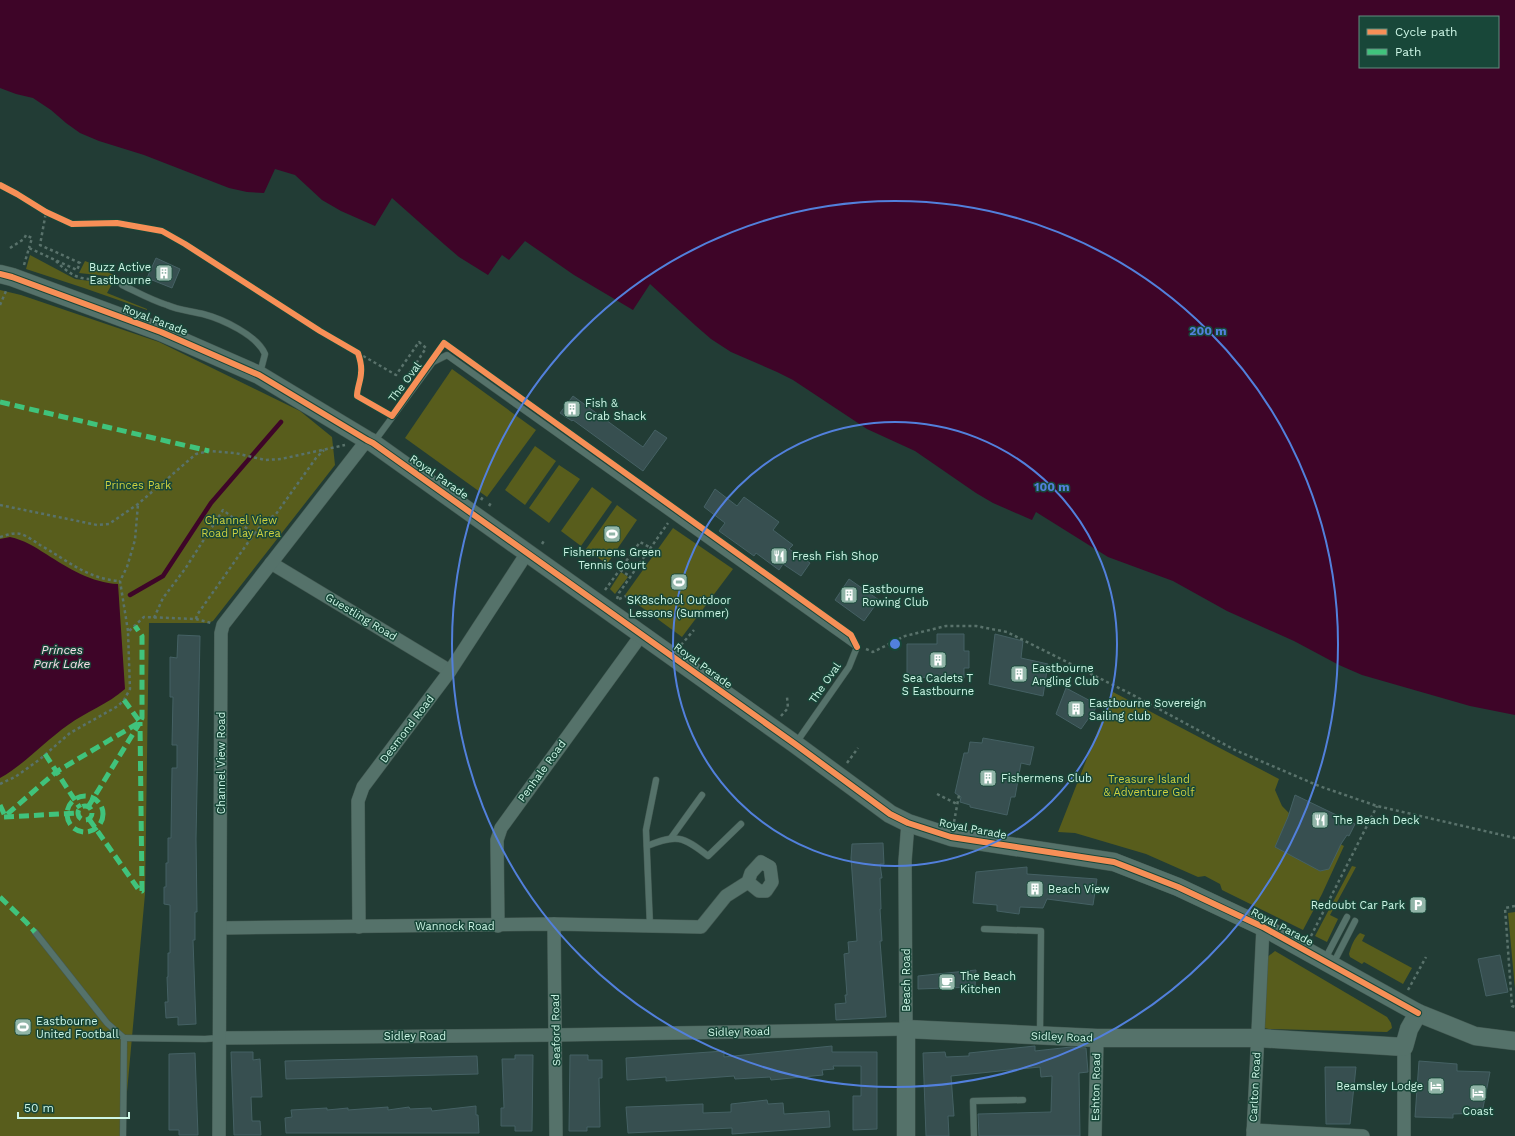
<svg xmlns="http://www.w3.org/2000/svg" width="1515" height="1136" viewBox="0 0 1515 1136" font-family="'Work Sans',sans-serif">
	<rect width="100%" height="100%" fill="#223c35"/>
	<g fill="#585d1c">
		<polygon points="30,255 75,279 112,284 107,293 147,309 147,310 84,288 26,269"/>
		<polygon points="85,261 98,266 116,277 115,279 106,276 79,273"/>
		<polygon points="0,290 21,295 159,342 300,411 332,437 335,465 213,621 208,623 149,623 145,894 123,1136 0,1136"/>
		<polygon points="452,369 536,430 487,497 405,438"/>
		<polygon points="535,446 556,461 525,505 505,490"/>
		<polygon points="559,465 580,479 549,523 529,508"/>
		<polygon points="592,487 612,502 581,546 561,531"/>
		<polygon points="617,505 637,520 607,564 586,549"/>
		<polygon points="673,528 733,569 682,637 625,595"/>
		<polygon points="621,572 628,577 615,594 610,589"/>
		<polygon points="1113,692 1279,779 1275,790 1282,806 1289,813 1288,818 1344,846 1322,894 1303,930 1222,890 1220,884 1205,876 1198,877 1146,854 1075,833 1058,832"/>
		<polygon points="1352,866 1356,867 1330,915 1338,919 1327,942 1315,936"/>
		<polygon points="1515,912 1515,989 1508,913"/>
		<path d="M 1360,933 L 1365,935 L 1362,941 L 1412,968 L 1403,984 L 1364,962 L 1362,964 L 1350,957 L 1349,954 C 1351,947 1354,938 1360,933 Z"/>
		<polygon points="1275,951 1387,1017 1391,1023 1392,1028 1387,1032 1269,1029 1264,1028 1266,958"/>
	</g>
	<g fill="#3e0528" fill-rule="evenodd">
		<path d="M 0,0 L 1515,0 L 1515,715 L 1470,706 L 1362,675 L 1339,665 L 1294,641 L 1227,611 L 1173,581 L 1108,557 L 1036,512 L 1032,520 L 993,503 L 976,493 L 915,451 L 867,429 L 793,380 L 777,372 L 731,352 L 711,339 L 696,326 L 650,284 L 633,310 L 574,275 L 525,241 L 509,260 L 502,255 L 488,275 L 459,257 L 445,245 L 392,198 L 375,226 L 341,211 L 322,200 L 295,175 L 275,169 L 264,193 L 247,192 L 229,188 L 144,155 L 99,141 L 80,133 L 66,123 L 51,110 L 33,98 L 16,94 L 0,88 ZM 1360,17 L 1498,17 L 1498,67 L 1360,67 Z"/>
		<path d="M 10,537 C 24,540 35,547 46,554 C 68,568 92,583 118,584 L 125,689 C 108,704 86,712 68,725 C 44,742 25,764 0,778 L 0,539 Z"/>
	</g>
	<g fill="none" stroke-linecap="round" stroke-linejoin="round">
		<polyline stroke="#3e0528" stroke-width="4.5" points="130,595 163,576 211,503 281,422"/>
	</g>
	<g fill="#374f50" stroke="#456164">
		<polygon points="156,258 180,269 172,288 147,278"/>
		<polygon points="573,396 643,447 655,430 667,438 643,471 573,420 572,421 560,413"/>
		<polygon points="715,489 737,506 744,497 779,522 773,530 793,545 789,549 810,563 801,576 783,564 779,570 756,553 754,556 719,531 725,523 704,507"/>
		<polygon points="849,579 879,600 864,621 835,600"/>
		<polygon points="937,634 964,634 964,651 969,651 969,668 964,668 964,678 907,677 907,644 937,644"/>
		<polygon points="995,634 1023,641 1021,658 1048,664 1043,696 989,684"/>
		<polygon points="178,635 200,636 196,839 197,912 195,912 195,940 193,940 196,1024 178,1025 178,1017 166,1018 165,1002 168,1002 167,977 168,977 168,953 170,953 170,905 164,904 164,887 166,887 166,863 168,863 168,838 171,838 172,768 177,768 177,745 172,745 173,697 170,697 170,657 177,658"/>
		<polygon points="1066,688 1098,705 1081,729 1056,714"/>
		<polygon points="983,738 1034,747 1030,765 1021,763 1015,797 1011,797 1007,815 970,807 970,805 960,802 961,797 955,793 964,753 968,753 970,742 982,743"/>
		<polygon points="1295,795 1355,824 1349,836 1347,835 1341,844 1329,869 1320,871 1275,847 1288,817"/>
		<polygon points="883,843 884,864 880,864 882,878 880,878 881,909 880,909 882,941 880,941 886,1017 836,1020 835,1004 846,1003 845,995 847,995 844,954 849,953 848,942 857,941 851,858 852,844"/>
		<polygon points="1027,867 1027,874 1097,879 1093,905 1047,899 1043,908 1020,907 1019,914 997,911 997,905 973,903 976,872"/>
		<polygon points="1500,955 1508,992 1486,996 1478,959"/>
		<polygon points="976,970 975,987 918,989 918,976"/>
		<polygon points="832,1046 832,1052 877,1052 877,1129 853,1130 853,1096 861,1096 861,1066 833,1066 834,1069 822,1070 823,1075 771,1080 770,1077 735,1079 734,1076 666,1081 666,1077 627,1080 626,1058 724,1051 724,1057"/>
		<polygon points="1035,1046 1035,1051 1071,1047 1086,1048 1088,1072 1079,1073 1080,1136 979,1136 978,1114 1051,1112 1052,1076 1041,1077 1040,1067 951,1076 954,1116 948,1116 949,1136 926,1136 923,1053 945,1052 946,1057 969,1056 969,1053"/>
		<polygon points="231,1052 253,1052 253,1060 260,1059 262,1097 251,1097 252,1121 260,1121 261,1135 234,1135"/>
		<polygon points="195,1053 198,1135 179,1135 179,1130 169,1130 169,1054"/>
		<polygon points="515,1055 533,1055 532,1131 515,1131 515,1126 501,1126 501,1108 504,1108 502,1059 515,1059"/>
		<polygon points="570,1055 588,1055 588,1060 602,1060 602,1078 599,1078 600,1127 587,1127 587,1131 569,1131"/>
		<polygon points="477,1056 478,1074 286,1079 285,1061"/>
		<polygon points="1419,1061 1457,1064 1457,1071 1490,1072 1482,1113 1453,1114 1453,1118 1415,1117"/>
		<polygon points="1325,1067 1356,1067 1350,1124 1326,1124"/>
		<polygon points="767,1100 768,1104 783,1103 784,1114 829,1111 830,1127 732,1134 732,1128 628,1133 626,1107 703,1104 703,1113 731,1112 731,1104"/>
		<polygon points="476,1106 476,1115 478,1115 479,1133 286,1133 285,1118 292,1117 291,1110 327,1108 327,1110 348,1108 348,1110 388,1107 388,1110 409,1107 410,1109 431,1108 432,1111"/>
	</g>
	<g fill="none" stroke-linecap="round" stroke-linejoin="round">
		<g stroke="#435952" stroke-width="7">
			<g id="lane">
				<path d="M 122,285 C 137,292 151,300 167,305 C 178,310 191,311 203,314 C 222,319 257,335 265,354 L 260,373"/>
				<polyline points="374,442 433,362 447,355 857,647 849,667 796,743"/>
				<polyline points="671,838 702,795"/>
				<path d="M 647,846 C 676,834 683,836 708,856 L 741,824"/>
				<polyline points="650,926 646,830 656,780"/>
				<polyline points="984,929 1041,931 1040,1033"/>
				<polyline points="35,932 107,1023 124,1038 123,1136"/>
				<polyline points="1325,959 1347,917"/>
				<polyline points="1333,964 1355,921"/>
				<polyline points="124,1038 205,1039 219,1038"/>
				<polyline points="974,1136 973,1101 1023,1100"/>
			</g>
		</g>
		<g stroke="#435952" stroke-width="14">
			<g id="street">
				<polyline points="271,563 450,671"/>
				<polyline points="554,924 556,1136"/>
				<polyline points="498,926 497,840 501,828 642,634"/>
				<polyline points="359,927 358,801 363,787 450,671 527,553"/>
				<polyline points="221,928 554,924 701,927 726,896 748,882 759,891 766,891 772,882 770,867 761,862 751,873 748,882"/>
				<polyline points="219,1038 556,1035 906,1029 905,861 908,823"/>
				<polyline points="1404,1047 1404,1136"/>
				<polyline points="1253,1130 1363,1136"/>
				<polyline points="219,1136 221,633 223,625 367,440"/>
				<polyline points="1095,1136 1097,1038"/>
				<polyline points="1253,1136 1263,927"/>
			</g>
		</g>
		<g stroke="#435952" stroke-width="19">
			<g id="secondary">
				<polyline points="0,274 12,277 161,332 259,375 367,440 373,443 795,744 890,814 908,823 951,837 1114,862 1178,887 1263,927 1418,1013 1475,1036 1515,1041"/>
				<polyline points="906,1136 906,1029 1097,1038 1258,1038 1404,1047 1409,1029 1418,1013"/>
			</g>
		</g>
		<g stroke="#59726b" stroke-width="2.5" stroke-dasharray="3 3" stroke-linecap="butt">
			<polyline points="10,248 24,239 26,235 32,238 29,248"/>
			<path d="M 56,261 C 63,268 72,276 82,278 C 93,280 103,279 113,281"/>
			<polyline points="24,265 29,248 77,270 80,263 40,245 46,212"/>
			<polyline points="0,305 6,291"/>
			<polyline points="358,353 396,375 419,342 426,348 406,379"/>
			<polyline points="481,500 484,495"/>
			<polyline points="0,505 97,525 109,524 138,504 196,454 209,451 235,453 265,460 281,459 345,445"/>
			<polyline points="489,506 492,501"/>
			<path d="M 0,537 C 7,535 14,532 21,534 C 27,536 34,541 40,545 C 67,560 87,579 120,581"/>
			<polyline points="542,544 545,539"/>
			<polyline points="620,570 631,577"/>
			<polyline points="605,590 640,542 651,548"/>
			<polyline points="617,599 619,593 668,523"/>
			<polyline points="619,599 626,596"/>
			<polyline points="154,618 163,598 185,569 223,510 254,534 264,522 276,514 316,458 324,450"/>
			<polyline points="196,619 197,615 254,534"/>
			<polyline points="128,631 120,581 127,567 135,540 138,504"/>
			<polyline points="681,645 694,630"/>
			<polyline points="866,649 873,652 905,636 946,626 976,626 1007,632 1131,694 1235,750 1319,786 1377,806 1515,838"/>
			<polyline points="781,716 788,708 787,697"/>
			<polyline points="847,763 858,748"/>
			<polyline points="0,784 15,777 39,760 70,733 118,706 124,700 130,689 128,632 144,617 196,619 211,623"/>
			<polyline points="937,794 957,804"/>
			<polyline points="954,822 959,795"/>
			<polyline points="1515,906 1505,908 1512,1006 1515,1007"/>
			<polyline points="1311,936 1377,806"/>
			<polyline points="1408,990 1426,957"/>
		</g>
		<use href="#lane" stroke="#55726a" stroke-width="6"/>
		<use href="#street" stroke="#55726a" stroke-width="13"/>
		<use href="#secondary" stroke="#55726a" stroke-width="18"/>
		<g stroke="#40c37c" stroke-width="5" stroke-dasharray="10 5" stroke-linecap="butt">
			<polyline points="0,402 209,451"/>
			<polyline points="124,700 140,722 142,718 142,636 135,626"/>
			<polyline points="45,754 80,808"/>
			<circle cx="85" cy="814" r="18"/>
			<polyline points="0,805 5,816 56,772 140,722"/>
			<circle cx="85" cy="813" r="7"/>
			<polyline points="88,807 139,724"/>
			<polyline points="4,817 78,813"/>
			<polyline points="89,819 139,890 142,891 140,722"/>
			<polyline points="0,897 26,922 35,932"/>
		</g>
		<g stroke="#184739" stroke-width="8">
			<g id="cycleway">
				<path d="M 0,185 L 17,194 L 46,212 L 72,224 L 117,223 L 162,231 L 185,244 L 320,331 L 358,353 C 360,359 362,366 361,373 C 361,380 357,388 357,396 L 392,416 L 444,343 L 851,635 L 857,647"/>
				<polyline points="0,274 12,277 161,332 259,375 367,440 373,443 795,744 890,814 908,823 951,837 1114,862 1178,887 1263,927 1418,1013"/>
			</g>
		</g>
		<use href="#cycleway" stroke="#f78f57" stroke-width="6"/>
	</g>
	<g fill="none" stroke="#5280dc" stroke-width="2">
		<circle cx="895" cy="644" r="222"/>
		<circle cx="895" cy="644" r="443"/>
	</g>
	<defs>
		<g id="building-square" transform="scale(0.9)"><rect x="-9" y="-9" width="18" height="18" rx="4" fill="#91b5a8" stroke="#184739"/><path d="M-4-6H4V6H1V3H-1V6H-4ZM-2.5-4.3h1.7v1.8h-1.7ZM.8-4.3h1.7v1.8H.8ZM-2.5-1h1.7V.8h-1.7ZM.8-1h1.7V.8H.8Z" fill="#fff"/></g>
		<g id="stadium-square" transform="scale(0.9)"><rect x="-9" y="-9" width="18" height="18" rx="4" fill="#91b5a8" stroke="#184739"/><path d="M0-5a6.5 5 0 1 0 0 10a6.5 5 0 1 0 0-10ZM-3.5-1.8h7v3.6h-7Z" fill="#fff"/></g>
		<g id="restaurant-square" transform="scale(0.9)"><rect x="-9" y="-9" width="18" height="18" rx="4" fill="#91b5a8" stroke="#184739"/><path d="M-5-6h1v4h1v-4h1v4h1v-4h1v5L-1.5 .5V6h-2V.5L-5-1ZM5-6V6H3V1.5H1.5Q1.5-4 5-6Z" fill="#fff"/></g>
		<g id="parking-square" transform="scale(0.9)"><rect x="-9" y="-9" width="18" height="18" rx="4" fill="#91b5a8" stroke="#184739"/><path d="M-3.5-5.5H1a3.5 3.5 0 0 1 0 7H-1V5.5H-3.5ZM-1-3.4V-.6H.8a1.4 1.4 0 0 0 0-2.8Z" fill="#fff"/></g>
		<g id="cafe-square" transform="scale(0.9)"><rect x="-9" y="-9" width="18" height="18" rx="4" fill="#91b5a8" stroke="#184739"/><path d="M-5.5-4.5H6V0H3Q3 3.5 0 3.5H-2.5Q-5.5 3.5-5.5 0ZM3-3.2v2h1.7v-2ZM-6 4.5H4V6H-6Z" fill="#fff"/></g>
		<g id="hotel-square" transform="scale(0.9)"><rect x="-9" y="-9" width="18" height="18" rx="4" fill="#91b5a8" stroke="#184739"/><path d="M-6-4.5h1.5V1H6V5H4.5V3h-9V5H-6ZM-4 0a1.8 1.8 0 1 1 3.6 0ZM.5 0V-2.5h3Q6-2.5 6 0Z" fill="#fff"/></g>
	</defs>
	<g fill-rule="evenodd">
		<use href="#building-square" x="164" y="273"/>
		<use href="#building-square" x="572" y="409"/>
		<use href="#stadium-square" x="612" y="534"/>
		<use href="#restaurant-square" x="779" y="556"/>
		<use href="#stadium-square" x="679" y="582"/>
		<use href="#building-square" x="849" y="595"/>
		<use href="#building-square" x="938" y="660"/>
		<use href="#building-square" x="1019" y="674"/>
		<use href="#building-square" x="1076" y="709"/>
		<use href="#building-square" x="988" y="778"/>
		<use href="#restaurant-square" x="1320" y="820"/>
		<use href="#building-square" x="1035" y="889"/>
		<use href="#parking-square" x="1418" y="905"/>
		<use href="#cafe-square" x="947" y="982"/>
		<use href="#stadium-square" x="23" y="1027"/>
		<use href="#hotel-square" x="1436" y="1086"/>
		<use href="#hotel-square" x="1478" y="1093"/>
	</g>
	<g text-anchor="middle" dominant-baseline="central" stroke-width="3" stroke-linejoin="round" paint-order="stroke">
		<g font-size="11" fill="#cdf6e6" stroke="#184739" text-anchor="start">
			<text x="151" y="267" text-anchor="end">Buzz Active<tspan x="151" dy="13">Eastbourne</tspan></text>
			<text x="585" y="403">Fish &amp;<tspan x="585" dy="13">Crab Shack</tspan></text>
			<text x="612" y="552" text-anchor="middle">Fishermens Green<tspan x="612" dy="13">Tennis Court</tspan></text>
			<text x="792" y="556">Fresh Fish Shop</text>
			<text x="862" y="589">Eastbourne<tspan x="862" dy="13">Rowing Club</tspan></text>
			<text x="679" y="600" text-anchor="middle">SK8school Outdoor<tspan x="679" dy="13">Lessons (Summer)</tspan></text>
			<text x="1032" y="668">Eastbourne<tspan x="1032" dy="13">Angling Club</tspan></text>
			<text x="938" y="678" text-anchor="middle">Sea Cadets T<tspan x="938" dy="13">S Eastbourne</tspan></text>
			<text x="1089" y="703">Eastbourne Sovereign<tspan x="1089" dy="13">Sailing club</tspan></text>
			<text x="1001" y="778">Fishermens Club</text>
			<text x="1333" y="820">The Beach Deck</text>
			<text x="1048" y="889">Beach View</text>
			<text x="1405" y="905" text-anchor="end">Redoubt Car Park</text>
			<text x="960" y="976">The Beach<tspan x="960" dy="13">Kitchen</tspan></text>
			<text x="36" y="1021">Eastbourne<tspan x="36" dy="13">United Football</tspan></text>
			<text x="1423" y="1086" text-anchor="end">Beamsley Lodge</text>
			<text x="1478" y="1111" text-anchor="middle">Coast</text>
		</g>
		<g font-size="11" fill="#cdf6e6" stroke="#184739">
			<text transform="translate(155 320) rotate(21)">Royal Parade</text>
			<text transform="translate(405 382) rotate(-53)">The Oval</text>
			<text transform="translate(439 477) rotate(35)">Royal Parade</text>
			<text transform="translate(361 617) rotate(31)">Guestling Road</text>
			<text transform="translate(703 666) rotate(36)">Royal Parade</text>
			<text transform="translate(825 683) rotate(-55)">The Oval</text>
			<text transform="translate(407 729) rotate(-53)">Desmond Road</text>
			<text transform="translate(221 763) rotate(-90)">Channel View Road</text>
			<text transform="translate(542 771) rotate(-54)">Penhale Road</text>
			<text transform="translate(973 829) rotate(11)">Royal Parade</text>
			<text x="455" y="926">Wannock Road</text>
			<text transform="translate(1282 927) rotate(28)">Royal Parade</text>
			<text transform="translate(906 980) rotate(-90)">Beach Road</text>
			<text transform="translate(556 1030) rotate(-91)">Seaford Road</text>
			<text transform="translate(739 1032) rotate(-1)">Sidley Road</text>
			<text x="415" y="1036">Sidley Road</text>
			<text transform="translate(1062 1037) rotate(2)">Sidley Road</text>
			<text transform="translate(1096 1087) rotate(-89)">Eshton Road</text>
			<text transform="translate(1255 1087) rotate(-87)">Carlton Road</text>
		</g>
		<g font-size="11" fill="#cdd03f" stroke="#184739">
			<text x="138" y="485">Princes Park</text>
			<text x="241" y="520">Channel View<tspan x="241" dy="13">Road Play Area</tspan></text>
			<text x="1149" y="779">Treasure Island<tspan x="1149" dy="13">&amp; Adventure Golf</tspan></text>
		</g>
		<g font-size="12" font-style="italic" fill="#f7dce7" stroke="#184739">
			<text x="62" y="650">Princes<tspan x="62" dy="14">Park Lake</tspan></text>
		</g>
	</g>
	<circle cx="895" cy="644" r="6" fill="#5280dc" stroke="#184739" stroke-width="2"/>
	<g font-size="12" text-anchor="middle" font-weight="bold" fill="#5280dc" stroke="#184739" stroke-width="3" stroke-linejoin="round" paint-order="stroke">
		<text x="1208" y="335">200 m</text>
		<text x="1052" y="491">100 m</text>
	</g>
	<rect x="1359" y="16" width="140" height="52" fill="#184739" stroke="#608d7e"/>
	<rect x="1367" y="29" width="20" height="6" fill="#f78f57" stroke="#608d7e"/>
	<text x="1395" y="36" font-size="12" fill="#cdf6e6">Cycle path</text>
	<rect x="1367" y="49" width="20" height="6" fill="#40c37c" stroke="#608d7e"/>
	<text x="1395" y="56" font-size="12" fill="#cdf6e6">Path</text>
	<path d="M18 1112v6h111v-6" fill="none" stroke="#cdf6e6" stroke-width="2"/>
	<text x="24" y="1112" font-size="12" fill="#cdf6e6" stroke="#184739" stroke-width="3" paint-order="stroke">50 m</text>
</svg>
